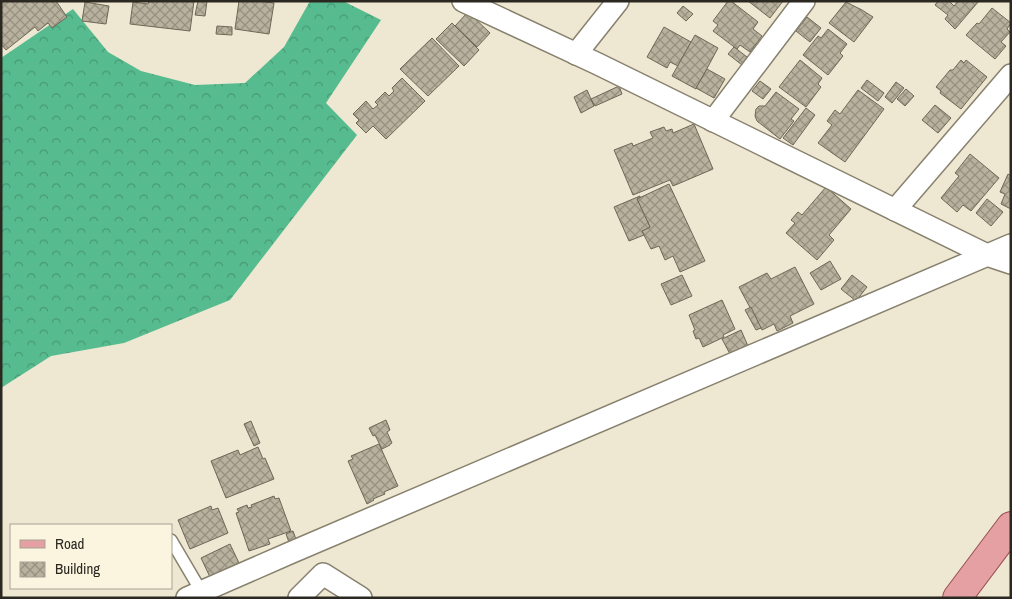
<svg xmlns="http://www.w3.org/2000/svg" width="1012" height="599" viewBox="0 0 1012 599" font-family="'Archivo Narrow',sans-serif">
	<defs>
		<pattern id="forest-crowns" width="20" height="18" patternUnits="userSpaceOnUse" patternTransform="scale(1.25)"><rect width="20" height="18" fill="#56bc8f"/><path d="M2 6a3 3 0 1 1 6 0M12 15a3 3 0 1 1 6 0" fill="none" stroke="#479974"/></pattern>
		<pattern id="building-cross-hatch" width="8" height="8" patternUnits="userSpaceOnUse" patternTransform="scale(1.25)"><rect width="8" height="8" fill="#b8b19d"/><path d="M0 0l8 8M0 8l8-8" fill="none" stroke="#969080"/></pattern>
	</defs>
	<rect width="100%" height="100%" fill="#eee7d2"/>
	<polygon fill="url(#forest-crowns)" points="310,1 343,1 381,20 326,103 357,135 230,300 124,343 51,356 1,388 1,58 73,9 108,52 141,71 195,85 245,83 284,47"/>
	<g fill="url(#building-cross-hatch)" stroke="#6d6855">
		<polygon points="1,1 56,1 67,17 52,28 48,23 38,31 35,27 6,50 1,44"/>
		<polygon points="149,1 194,1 190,31 130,24 133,2 148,4"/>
		<polygon points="198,1 207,1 205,16 195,15"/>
		<polygon points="239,1 258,1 274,3 269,34 235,29"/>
		<polygon points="728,1 731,1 758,22 753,29 762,36 750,52 740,45 737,49 713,31 718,25 713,21"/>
		<polygon points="748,1 783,1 770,18"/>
		<polygon points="938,1 949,1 954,6 958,1 979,1 955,29 945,19 948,15 935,5"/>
		<polygon points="85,2 109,6 106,24 82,21"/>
		<polygon points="846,2 862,10 873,17 854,42 829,23"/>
		<polygon points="683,6 693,14 686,21 677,13"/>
		<polygon points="992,8 1011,23 1007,29 1010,32 1001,42 1006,46 995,59 966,35 977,23 979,24"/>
		<polygon points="468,12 490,33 477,47 455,26"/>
		<polygon points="807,17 821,28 810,42 796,31"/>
		<polygon points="452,23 479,50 464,66 436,39"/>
		<polygon points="217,26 232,27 232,35 216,34"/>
		<polygon points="664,27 691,42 678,66 670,62 667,68 647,57"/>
		<polygon points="828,29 847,44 840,53 843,56 828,75 803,55 818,36 821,38"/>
		<polygon points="695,35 718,48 696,89 672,76"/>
		<polygon points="432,38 459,66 428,96 400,69"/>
		<polygon points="734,47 747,57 742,65 728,54"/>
		<polygon points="800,60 822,78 818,84 821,87 806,107 779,87"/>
		<polygon points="961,60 964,63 966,60 987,77 961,109 940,93 941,91 936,87 950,70 953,70"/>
		<polygon points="707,69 725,79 714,98 696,88"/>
		<polygon points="402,78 425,101 386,139 373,126 366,133 356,123 359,120 353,114 366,101 373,109 378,105 375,102 385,92 389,96 394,91 392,88"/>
		<polygon points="867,80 884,93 878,101 861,88"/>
		<polygon points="760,81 771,89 763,99 752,91"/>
		<polygon points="896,82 904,88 892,103 885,97"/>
		<polygon points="619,86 622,94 595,106 591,99"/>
		<polygon points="906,89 914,96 905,106 897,99"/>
		<polygon points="587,90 594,106 581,113 574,97"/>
		<polygon points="858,90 884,109 845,162 818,143 832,125 827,121 835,110 840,114"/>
		<polygon points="776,92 799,109 791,119 794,121 780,139 757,121 755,116 756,109 759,106 765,106"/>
		<polygon points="935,105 951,118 938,133 922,120"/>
		<polygon points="806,108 815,115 793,145 783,138"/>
		<polygon points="694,124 713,169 673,186 670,180 633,195 614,150 632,143 633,146 653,138 650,132 664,127 666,131 672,129 673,133"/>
		<polygon points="970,154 999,178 971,211 963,205 957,212 941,198 959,176 955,173"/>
		<polygon points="1008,174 1011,176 1011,209 1001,204 1005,194 1000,192"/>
		<polygon points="669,184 705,261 680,272 673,256 665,260 659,246 651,249 642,231 650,227 637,199"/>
		<polygon points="826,187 851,209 829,235 834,240 817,260 786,233 795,223 791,220 798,212 802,215"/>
		<polygon points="640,196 640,197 637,199 650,227 642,231 644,235 629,241 614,207"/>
		<polygon points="987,199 1003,212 991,226 976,213"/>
		<polygon points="830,261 841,279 821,290 810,273"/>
		<polygon points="795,267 814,304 790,316 793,323 777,331 774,324 762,330 739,287 767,273 771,279"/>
		<polygon points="682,275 692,296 671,305 661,284"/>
		<polygon points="852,275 867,287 856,301 841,289"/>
		<polygon points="722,300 735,329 723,335 724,337 703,347 699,338 696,339 693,331 695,330 689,315"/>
		<polygon points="751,307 761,328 756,330 745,310"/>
		<polygon points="741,330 748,346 730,354 722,339"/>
		<polygon points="386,420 390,430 387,432 392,443 390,444 390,445 382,449 375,435 373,436 369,428"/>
		<polygon points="251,421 260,443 254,446 244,424"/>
		<polygon points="379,444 398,486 384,492 385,494 373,499 374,500 367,504 348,461 353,459 351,456"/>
		<polygon points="258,447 263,459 265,458 274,479 226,498 211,461 238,450 240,455"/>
		<polygon points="274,496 275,499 279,498 291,531 268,539 270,544 249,551 236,513 239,512 237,509 247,505 248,508 252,507 251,505"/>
		<polygon points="211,506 212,510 218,508 228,533 190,549 178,520"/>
		<polygon points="293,531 297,542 290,545 286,534"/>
		<polygon points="230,544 239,563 210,577 201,558"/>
	</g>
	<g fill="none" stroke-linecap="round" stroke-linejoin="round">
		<g stroke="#87816e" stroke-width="14">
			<polyline id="service" points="171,540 201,591"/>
		</g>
		<g stroke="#87816e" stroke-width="24">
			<g id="minor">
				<polyline points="463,1 598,64 987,255 1011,263"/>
				<polyline points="576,54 618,1"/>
				<polyline points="713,121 804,1"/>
				<polyline points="895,210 1011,75"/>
				<polyline points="187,598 290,553 1011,245"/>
				<polyline points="299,598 323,574 361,598"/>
			</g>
		</g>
		<g stroke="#984d4d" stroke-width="30">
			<polyline id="primary" points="957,598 1011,526"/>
		</g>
		<use href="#service" stroke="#fff" stroke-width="11"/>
		<use href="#minor" stroke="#fff" stroke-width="21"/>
		<use href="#primary" stroke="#e5a0a3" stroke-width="28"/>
	</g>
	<rect width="1012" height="599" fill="none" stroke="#2a2820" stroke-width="5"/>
	<rect x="10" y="524" width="162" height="65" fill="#fbf5df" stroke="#a7a393"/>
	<rect x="20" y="540" width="25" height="8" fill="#e5a0a3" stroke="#a7a393"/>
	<text x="55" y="549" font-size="15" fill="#2a2820">Road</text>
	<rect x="20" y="562" width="25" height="15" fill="url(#building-cross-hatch)" stroke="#a7a393"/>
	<text x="55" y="574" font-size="15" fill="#2a2820">Building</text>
</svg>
